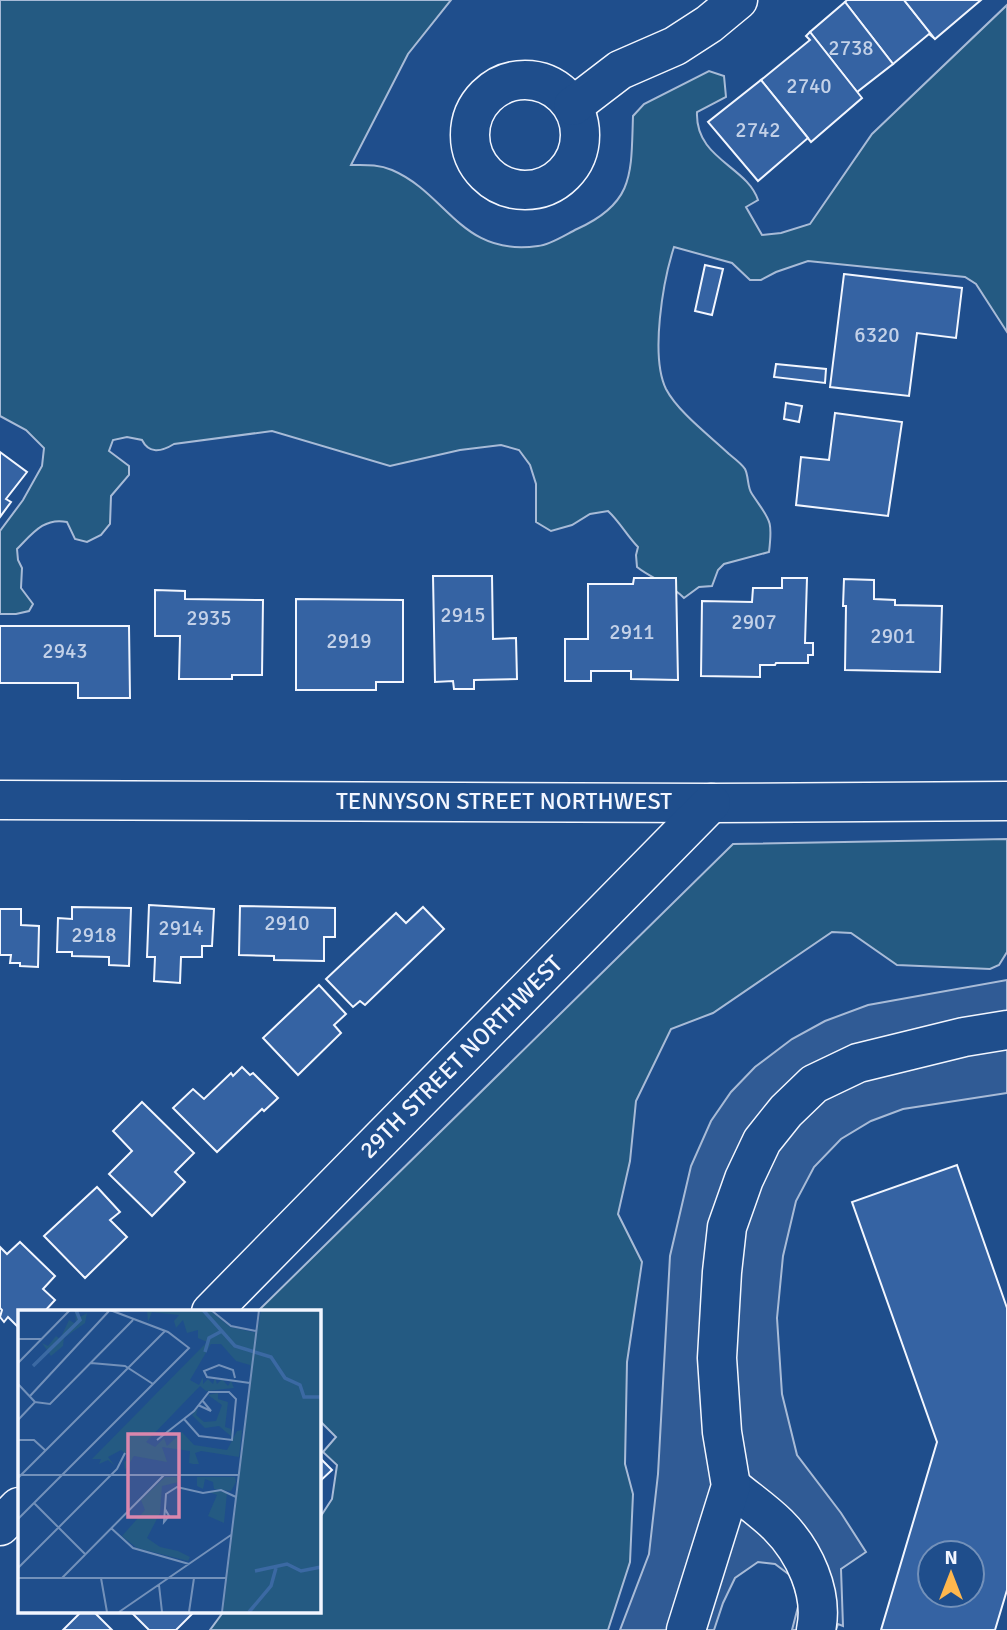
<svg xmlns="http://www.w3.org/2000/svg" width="1007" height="1630" viewBox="0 0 1007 1630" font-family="Signika,sans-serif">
	<rect width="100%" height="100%" fill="#1f4e8c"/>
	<g fill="#245a82" stroke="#a8bbd7" stroke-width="2">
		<path d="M 0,0 L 451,0 L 408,54 L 351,165 C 365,165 378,164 392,170 C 448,194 461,257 538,246 C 550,245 565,235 577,229 C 635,203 631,173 633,116 L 644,104 L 709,71 L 724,76 L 726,97 L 697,112 C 695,159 747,166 758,200 L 746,207 L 762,235 L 781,233 L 810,224 L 872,134 L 1007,5 L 1007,332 L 976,284 L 965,277 L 808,261 L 776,272 L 761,280 L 750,280 L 732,263 L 674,247 C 663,281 650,356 666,389 C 678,412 710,436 729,454 C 734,458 742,464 745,469 C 749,477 747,487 752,494 C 770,521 773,519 769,552 L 724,564 L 718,570 L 712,586 L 699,587 L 684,598 C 671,584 652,579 637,567 L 636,555 L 638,547 C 627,536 620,522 608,511 L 590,514 L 572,525 L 551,531 L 536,522 L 536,484 L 530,465 L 519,450 L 501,445 L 460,450 L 390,466 L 272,431 L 174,444 C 161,452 149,454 142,440 L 127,437 L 113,440 L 109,451 L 129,466 L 129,475 L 111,496 L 110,524 L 101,535 L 87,542 L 75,539 L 67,522 C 44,517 32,534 17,549 L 18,560 L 22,568 L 21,588 L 33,604 L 29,611 L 16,614 L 0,614 L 0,531 L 23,500 L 42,466 L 44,448 L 26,430 L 0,416 Z"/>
		<polygon points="1007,839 1007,952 999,965 990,969 897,965 851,933 832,932 713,1013 671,1029 636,1101 630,1161 618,1214 642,1262 627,1362 625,1464 633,1494 630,1562 608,1630 210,1630 224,1611 318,1611 319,1519 332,1499 337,1465 323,1452 336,1437 319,1420 318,1312 258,1311 733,844"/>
	</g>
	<polygon fill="#305b95" stroke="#a8bbd7" stroke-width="2" points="1007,980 1007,1093 903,1109 871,1121 841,1139 814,1167 796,1201 783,1256 777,1318 782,1394 797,1455 841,1513 866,1552 841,1569 843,1626 838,1624 836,1630 792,1630 799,1603 791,1576 775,1564 758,1562 735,1578 723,1603 714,1630 620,1630 649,1554 658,1474 670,1256 691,1166 711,1121 731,1092 755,1067 792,1039 825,1021 868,1005"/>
	<g fill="#3563a3" stroke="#f2f6ff" stroke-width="2" fill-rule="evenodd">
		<polygon points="847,0 904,0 935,39 929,34 893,64 845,2"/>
		<polygon points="904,0 981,0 935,39"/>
		<polygon points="845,2 893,64 857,92 810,32"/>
		<polygon points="810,32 862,98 811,142 761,80 810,40 806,36"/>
		<polygon points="761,80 808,138 758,181 708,122"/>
		<polygon points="705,265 723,269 712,315 695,311"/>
		<polygon points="844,274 962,288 956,338 917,333 909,396 830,387"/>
		<polygon points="776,364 826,369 825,383 774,377"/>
		<polygon points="786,403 802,406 799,422 784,419"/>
		<polygon points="835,413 902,422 888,516 796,505 801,457 829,460"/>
		<polygon points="0,452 27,472 6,499 11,502 0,517"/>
		<polygon points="433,576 492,576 493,639 516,638 517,679 474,680 474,689 454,689 453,681 435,682"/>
		<polygon points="634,578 676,578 678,680 631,679 631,671 591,671 591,681 565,681 565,639 588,639 588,584 633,584"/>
		<polygon points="782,578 807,578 805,643 813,643 813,655 808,655 808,663 776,663 775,665 760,665 760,677 701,676 702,601 752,602 753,588 782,588"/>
		<polygon points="844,579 874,580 874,599 895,600 895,605 942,606 940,672 845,670 846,606 843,606"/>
		<polygon points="155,590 185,591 185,599 263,600 262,675 232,675 232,679 179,679 180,636 155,636"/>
		<polygon points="296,599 403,600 403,682 376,682 376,690 296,690"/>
		<polygon points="0,626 129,626 130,698 78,698 78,683 0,683"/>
		<polygon points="149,905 214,909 212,946 202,946 202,957 181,957 180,983 154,981 155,957 147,957"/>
		<polygon points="240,906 335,908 335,937 324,937 324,961 274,960 274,956 239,955"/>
		<polygon points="72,907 131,908 129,966 109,965 109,957 72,956 72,952 57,952 58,918 72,919"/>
		<polygon points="423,907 444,929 365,1005 360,1001 353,1007 326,979 396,913 406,923"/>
		<polygon points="0,909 21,909 21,925 39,926 38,967 20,966 20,963 10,963 11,955 0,955"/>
		<polygon points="319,985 346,1014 334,1025 341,1033 298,1075 263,1038"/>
		<polygon points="242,1067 250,1075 253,1073 278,1098 264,1111 262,1109 217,1152 173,1108 193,1089 204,1099 231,1073 233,1076"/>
		<polygon points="142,1102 194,1153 175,1172 185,1182 152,1216 109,1174 132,1151 113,1131"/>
		<path d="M 957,1165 L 1007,1308 L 1007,1590 L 995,1630 L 881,1630 L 937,1442 L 852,1202 ZM 930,1553 L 972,1553 L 972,1595 L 930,1595 Z"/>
		<polygon points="97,1187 120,1212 110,1220 127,1237 85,1278 44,1236"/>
		<polygon points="20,1242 55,1276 43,1289 55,1300 44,1312 19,1312 19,1328 8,1317 4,1322 0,1317 2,1310 0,1308 0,1247 7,1254"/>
		<polygon points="318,1456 332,1470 318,1483"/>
		<polygon points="82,1611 93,1611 112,1630 63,1630"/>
		<polygon points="130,1611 189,1611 192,1614 176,1630 149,1630"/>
	</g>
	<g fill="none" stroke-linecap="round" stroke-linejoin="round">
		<g stroke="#f2f6ff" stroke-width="41">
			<g id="minor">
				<circle cx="525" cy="135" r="55"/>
				<polyline points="573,106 620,70 675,46 709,24 738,0"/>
				<polyline points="0,800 711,803 1007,801"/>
				<polyline points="211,1312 711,803"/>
				<path d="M 731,1486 C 746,1499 764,1511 778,1525 C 804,1551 824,1593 816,1630"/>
				<polyline points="0,1526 19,1507"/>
				<polyline points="686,1630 731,1486 722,1432 717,1358 722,1272 727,1227 744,1179 762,1141 786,1111 814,1084 858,1063 964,1037 1007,1030"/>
			</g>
		</g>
		<use href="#minor" stroke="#1f4e8c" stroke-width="38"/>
	</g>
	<g text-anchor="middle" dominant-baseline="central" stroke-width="5" stroke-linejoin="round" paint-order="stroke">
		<g font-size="21" fill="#c3d1e8">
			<text x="851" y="48">2738</text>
			<text x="809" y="86">2740</text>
			<text x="758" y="130">2742</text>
			<text x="877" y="335">6320</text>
			<text x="463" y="615">2915</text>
			<text x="209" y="618">2935</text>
			<text x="754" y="622">2907</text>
			<text x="632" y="632">2911</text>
			<text x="893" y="636">2901</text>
			<text x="349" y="641">2919</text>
			<text x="65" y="651">2943</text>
			<text x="287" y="923">2910</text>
			<text x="181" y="928">2914</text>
			<text x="94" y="935">2918</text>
		</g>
		<g font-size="24" fill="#f2f6ff" stroke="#1f4e8c">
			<text x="504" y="801">TENNYSON STREET NORTHWEST</text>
			<text transform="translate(461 1057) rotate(-45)">29TH STREET NORTHWEST</text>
		</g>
	</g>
	<g transform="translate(18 1310)">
		<rect width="303" height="303" fill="#1f4e8c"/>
		<path d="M 57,0 L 62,7 L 69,3 L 67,13 L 46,28 L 45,36 L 33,46 L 24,33 L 30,36 L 38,26 L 42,29 L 51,10 L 58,14 ZM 129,0 L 191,0 L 212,17 L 239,23 L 243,0 L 303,0 L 303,302 L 205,302 L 233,69 L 232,55 L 218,51 L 203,34 L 193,34 L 172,70 L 181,75 L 185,67 L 185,74 L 190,69 L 195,74 L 197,67 L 199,74 L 204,69 L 210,76 L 213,71 L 216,78 L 188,81 L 182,76 L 128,132 L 137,137 L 146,128 L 149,136 L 164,122 L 176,135 L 209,140 L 219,121 L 224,120 L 221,147 L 183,141 L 177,143 L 181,154 L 175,154 L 171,153 L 172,141 L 144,137 L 149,152 L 116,146 L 107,160 L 106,152 L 112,147 L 103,140 L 90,147 L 97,156 L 90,150 L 81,154 L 83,149 L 74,149 L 189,32 L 180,28 L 180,20 L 169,23 L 165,10 L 158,18 L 156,11 L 161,5 L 134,2 L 130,12 ZM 200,83 L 200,89 L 210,92 L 207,117 L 213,119 L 214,127 L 201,116 L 187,118 L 174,105 L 180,98 L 178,105 L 186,112 L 198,111 L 204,95 L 190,85 ZM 147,167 L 161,167 L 161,172 L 144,176 L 142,203 L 129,228 L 142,237 L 160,241 L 172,247 L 170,251 L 119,238 L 104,226 L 127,200 L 123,190 ZM 179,167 L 217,167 L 218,172 L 213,181 L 196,179 L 195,172 L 187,169 L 185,179 L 179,176 ZM 201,181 L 209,183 L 206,213 L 190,206 L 199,185 L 191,182 Z" fill="#245a82"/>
		<path fill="none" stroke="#3b69a3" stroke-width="3.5" d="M 185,0 L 217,36 L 253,47 L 267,68 L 282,75 L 286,87 L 303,87M 187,42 L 191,28 L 204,21M 15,56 L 62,10 L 58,0M 237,261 L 269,254 L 283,261 L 303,257M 231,302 L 253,276 L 258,258"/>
		<path fill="none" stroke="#7391ba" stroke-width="2" d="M 193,0 L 213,16 L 238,21M 0,29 L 23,29M 0,53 L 52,0M 73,53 L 107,56 L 135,74M 217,68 L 215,60 L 201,55 L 186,61 L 189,67 L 232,73M 0,74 L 17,92M 12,86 L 91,1M 180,95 L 193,101 L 184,90M 0,110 L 17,92 L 32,94 L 115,10M 0,130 L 16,130 L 28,141M 139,130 L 176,101 L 191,82 L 211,82 L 218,89 L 214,130 L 181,126 L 166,109M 0,165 L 221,165M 0,168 L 147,21M 16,193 L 67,244M 147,199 L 151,206 L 146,212 L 148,184 L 159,177 L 185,183 L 203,180 L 218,187M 0,209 L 171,38 L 150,22 L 92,0M 93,218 L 115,238 L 171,254M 0,258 L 99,159 L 107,143M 0,268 L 208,268M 44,268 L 146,165M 83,268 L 89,302M 141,275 L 144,302M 101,302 L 213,225M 171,302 L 176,268M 204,302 L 241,0"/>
		<path fill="#da87ad" fill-opacity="0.15" stroke="#da87ad" stroke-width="3.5" d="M 110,124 L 161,124 L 161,207 L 110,207 Z"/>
		<rect width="303" height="303" fill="none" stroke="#f2f6ff" stroke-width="3.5"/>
	</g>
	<g transform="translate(951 1574)"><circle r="33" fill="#1f4e8c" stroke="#7391ba" stroke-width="2"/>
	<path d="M0-5L12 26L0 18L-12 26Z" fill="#ffb74d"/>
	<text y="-10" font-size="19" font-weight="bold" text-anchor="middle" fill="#f2f6ff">N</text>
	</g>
</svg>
